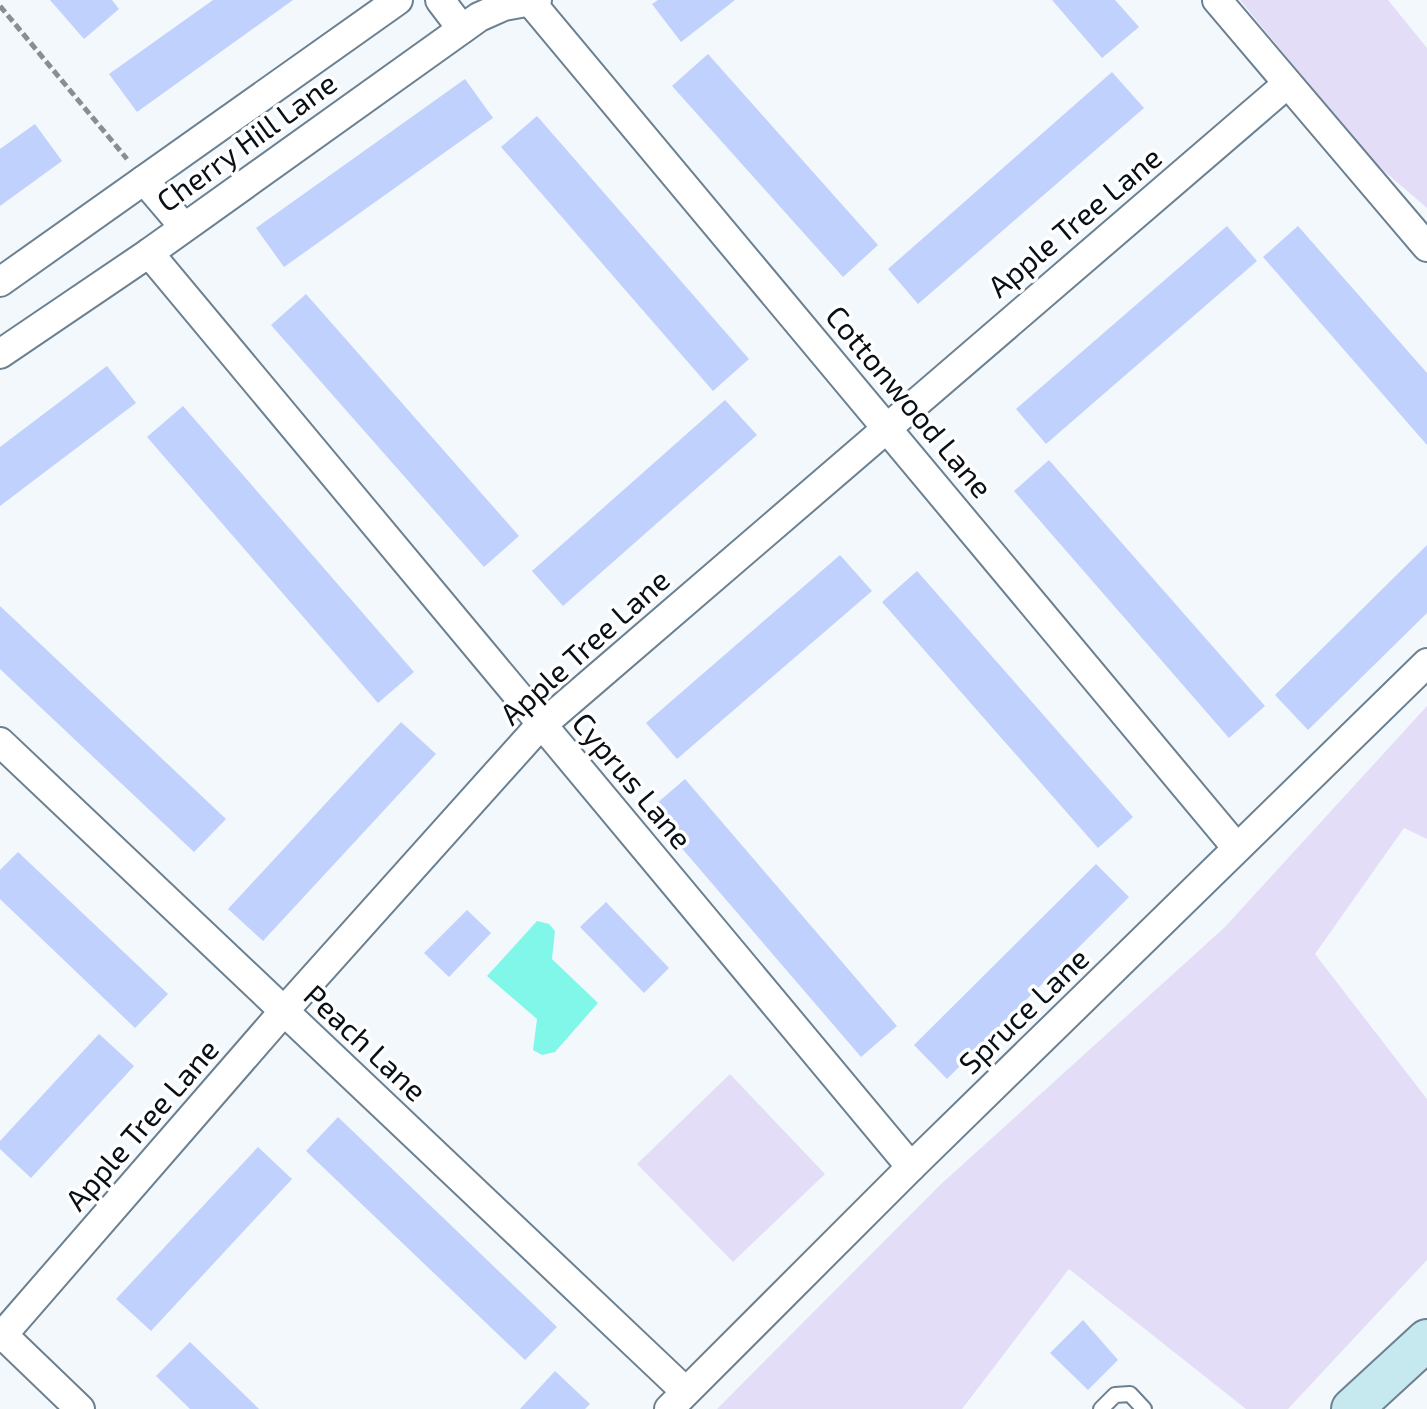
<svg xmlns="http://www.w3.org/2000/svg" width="1427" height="1409" viewBox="0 0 1427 1409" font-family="'Exo 2',sans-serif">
	<rect width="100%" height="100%" fill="#f3f8fc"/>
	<g fill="#e4ddf8">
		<polygon points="1240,0 1388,0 1427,48 1427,208 1370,159"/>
		<polygon points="1427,706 1427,839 1404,828 1315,954 1427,1099 1427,1260 1288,1409 1246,1409 1069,1269 962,1409 717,1409 940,1185 1225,927"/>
		<polygon points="730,1074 825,1174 733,1262 637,1164"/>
	</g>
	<polygon fill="#81f7e9" points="537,921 549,924 555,931 552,959 598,1003 555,1052 542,1055 533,1050 537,1019 487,976"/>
	<g fill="#c1d1fe">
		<polygon points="50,0 112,0 119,9 84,39"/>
		<polygon points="213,0 293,0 137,112 109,74"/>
		<polygon points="658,0 735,0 681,42 652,4"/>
		<polygon points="1052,0 1115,0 1139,27 1102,58"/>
		<polygon points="708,54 878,245 843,277 672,86"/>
		<polygon points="1112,72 1144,108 918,304 888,269"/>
		<polygon points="465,79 493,118 284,267 256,228"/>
		<polygon points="537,116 749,359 713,391 501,147"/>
		<polygon points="35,124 62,161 0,206 0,149"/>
		<polygon points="1227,226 1257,261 1046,444 1016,409"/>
		<polygon points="1298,226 1427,373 1427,445 1263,257"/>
		<polygon points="306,294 519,536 484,567 271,325"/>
		<polygon points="107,366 136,403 0,506 0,447"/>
		<polygon points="725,400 757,435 563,606 532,571"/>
		<polygon points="183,406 414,672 378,703 147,437"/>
		<polygon points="1049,460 1265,706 1229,738 1014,491"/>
		<polygon points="1427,545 1427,613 1308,730 1275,695"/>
		<polygon points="840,555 872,591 677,759 646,723"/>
		<polygon points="917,571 1133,817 1098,848 882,602"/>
		<polygon points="0,606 226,819 194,852 0,669"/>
		<polygon points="401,722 436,754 263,941 228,909"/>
		<polygon points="685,779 897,1026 861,1057 649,810"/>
		<polygon points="18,852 168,994 135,1028 0,899 0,870"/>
		<polygon points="1096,864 1129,897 947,1079 914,1045"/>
		<polygon points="606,902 669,968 644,993 580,927"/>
		<polygon points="467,910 491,933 449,977 424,953"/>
		<polygon points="99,1034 134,1066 31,1178 0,1149 0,1141"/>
		<polygon points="338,1117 557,1327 525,1360 306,1151"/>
		<polygon points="258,1147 292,1179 151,1331 116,1299"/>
		<polygon points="1083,1320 1118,1360 1088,1390 1050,1353"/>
		<polygon points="190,1342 259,1409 190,1409 156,1376"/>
		<polygon points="555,1371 590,1404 585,1409 520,1409"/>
	</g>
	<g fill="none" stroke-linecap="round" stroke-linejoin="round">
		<g stroke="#6b8091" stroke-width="18">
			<polyline id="service" points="1101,1409 1115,1395 1130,1394 1144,1409"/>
		</g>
		<g stroke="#6b8091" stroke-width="32">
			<g id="minor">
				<polyline points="440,0 462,29"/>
				<polyline points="529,0 1237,848"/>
				<polyline points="1217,0 1427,247"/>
				<polyline points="144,180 184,227"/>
				<polyline points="149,253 911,1167"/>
				<polyline points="0,282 398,0"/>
				<polyline points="0,354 149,253 479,17 504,6 537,0"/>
				<polyline points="0,742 685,1391"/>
				<polyline points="0,1332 80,1409"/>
				<polyline points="0,1338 284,1011 535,731 1286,85"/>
				<polyline points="669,1409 911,1167 1427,663"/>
			</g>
		</g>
		<g stroke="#6b8091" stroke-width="44">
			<polyline id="secondary" points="1352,1409 1427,1340"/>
		</g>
		<polyline stroke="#888e93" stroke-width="5" stroke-dasharray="8 4" stroke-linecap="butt" points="0,6 127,159"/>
		<use href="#service" stroke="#fff" stroke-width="14"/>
		<use href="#minor" stroke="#fff" stroke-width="28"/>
		<use href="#secondary" stroke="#c6e8ef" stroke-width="40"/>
	</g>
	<g text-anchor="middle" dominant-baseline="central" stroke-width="7" stroke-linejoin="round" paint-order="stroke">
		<g font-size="30" fill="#080f15" stroke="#fff">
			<text transform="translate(246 141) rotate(-36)">Cherry Hill Lane</text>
			<text transform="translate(1074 221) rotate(-40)">Apple Tree Lane</text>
			<text transform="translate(910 401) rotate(50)">Cottonwood Lane</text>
			<text transform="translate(584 646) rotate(-42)">Apple Tree Lane</text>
			<text transform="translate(633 780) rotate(50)">Cyprus Lane</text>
			<text transform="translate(1023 1010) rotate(-44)">Spruce Lane</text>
			<text transform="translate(366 1042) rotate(43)">Peach Lane</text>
			<text transform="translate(141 1124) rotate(-49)">Apple Tree Lane</text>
		</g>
	</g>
</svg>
